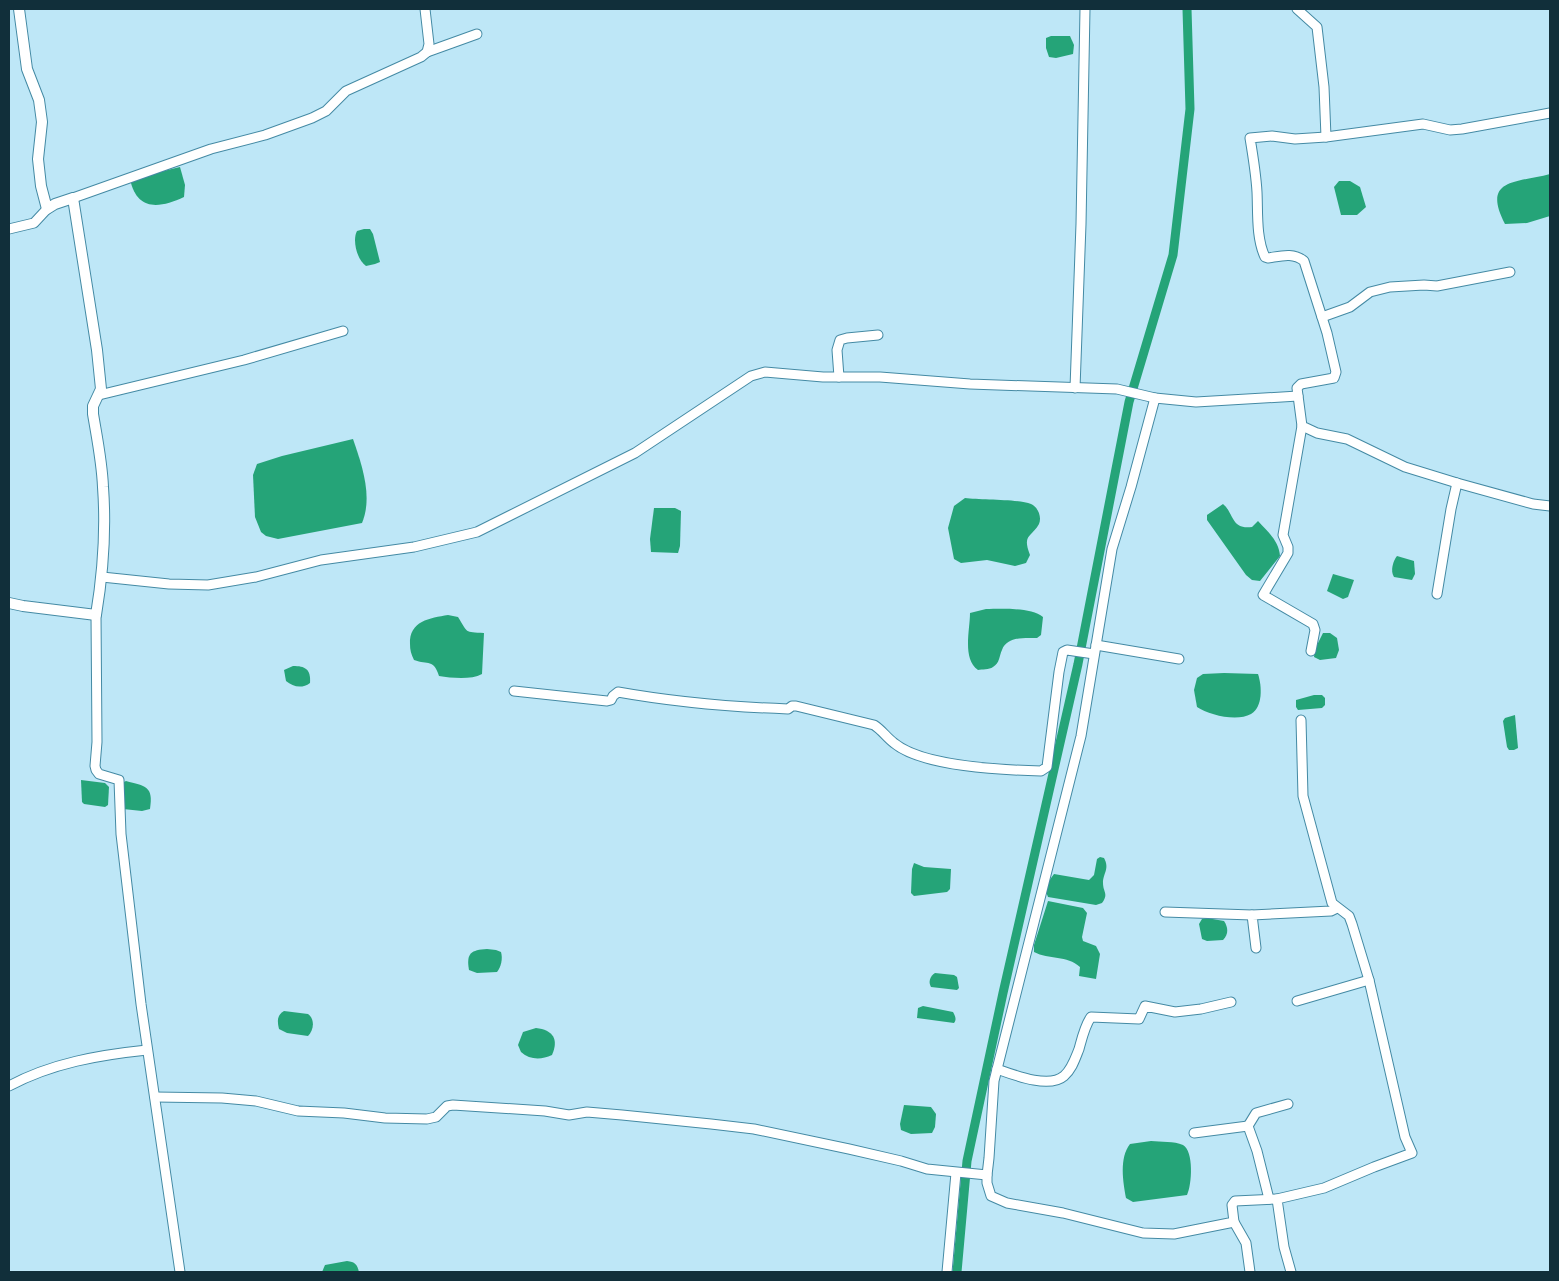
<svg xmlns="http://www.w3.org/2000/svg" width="1559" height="1281" viewBox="0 0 1559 1281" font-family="Cabin,sans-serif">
	<rect width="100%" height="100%" fill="#bee7f7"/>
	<g fill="#25a478">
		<polygon points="1051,36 1070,36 1074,45 1073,54 1056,58 1049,57 1046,48 1046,38"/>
		<path d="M 180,167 L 185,185 L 184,197 C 160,208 137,212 130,179 Z"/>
		<path d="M 1550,174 L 1550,216 L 1527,223 L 1505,224 C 1481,178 1517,183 1550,174 Z"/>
		<polygon points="1339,181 1350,181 1360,187 1366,207 1357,215 1341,215 1334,187"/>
		<path d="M 364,229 L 370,229 L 373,234 L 380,262 L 375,264 L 366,266 C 357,260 352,240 357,231 Z"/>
		<path d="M 353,439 C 362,465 373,497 362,523 L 278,539 L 266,536 L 261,532 L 255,517 L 253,475 L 257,464 L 282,456 Z"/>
		<path d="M 965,498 C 980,500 1019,499 1031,504 C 1038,507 1042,517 1039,524 C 1031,538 1022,534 1030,555 L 1026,563 L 1015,566 L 987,560 L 961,563 L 954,559 L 948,528 L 954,506 Z"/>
		<path d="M 1223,504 C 1234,513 1231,530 1252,527 L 1258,521 C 1268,532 1279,541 1280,556 L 1260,581 L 1252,580 L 1246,575 L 1207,520 L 1207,515 Z"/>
		<polygon points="654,508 675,508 681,511 680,546 678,553 651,552 650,539"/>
		<path d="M 1397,556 L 1414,561 L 1415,574 L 1412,580 L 1394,577 C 1390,571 1393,561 1397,556 Z"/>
		<polygon points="1333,574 1354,580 1348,597 1343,599 1327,591"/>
		<path d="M 986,609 C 1001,609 1031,607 1043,617 L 1041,635 L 1037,638 C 1026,638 1007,636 1002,650 C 999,656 1000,663 993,667 C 989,670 982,669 978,670 C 962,659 970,630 970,613 Z"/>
		<path d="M 448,615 L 458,617 C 468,633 464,632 484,633 L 482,674 C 471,680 452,678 439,676 C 434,659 428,665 414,660 C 411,654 410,650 410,644 C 409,621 430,618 448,615 Z"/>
		<polygon points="1323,633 1330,633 1337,638 1339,650 1336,658 1320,660 1314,657 1315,649"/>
		<path d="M 293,666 C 305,666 311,669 310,683 C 302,689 293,687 286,681 L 284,670 Z"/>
		<path d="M 1224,673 L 1258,674 C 1262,686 1263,707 1251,714 C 1237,722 1209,715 1197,707 L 1194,690 L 1197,678 L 1203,674 Z"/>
		<polygon points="1314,695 1322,695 1325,698 1325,705 1322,708 1298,710 1296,707 1296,700"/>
		<polygon points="1515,715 1518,748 1514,750 1509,750 1507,747 1503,721 1505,718"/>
		<polygon points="81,780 105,783 109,787 108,805 105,807 84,804 82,802"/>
		<path d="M 126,781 C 145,786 154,786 150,809 L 142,811 L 123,809 L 122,783 Z"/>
		<path d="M 1100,857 L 1104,858 C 1110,869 1103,873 1103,883 C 1103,892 1109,894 1102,903 L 1096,905 L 1048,897 C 1044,889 1049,880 1054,874 L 1089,880 L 1094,875 L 1097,859 Z"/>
		<polygon points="914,863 924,867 951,869 950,889 947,892 914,896 911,893 912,869"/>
		<path d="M 1048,901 L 1083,908 L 1087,913 L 1082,937 L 1083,941 L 1096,946 L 1100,954 L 1096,979 L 1079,976 L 1080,967 C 1067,955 1049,960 1034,952 L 1034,945 Z"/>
		<path d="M 1207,918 L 1224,921 C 1228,927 1229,934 1223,940 L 1207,941 L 1202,939 L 1199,924 L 1202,919 Z"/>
		<path d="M 487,949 L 496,950 L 501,952 C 503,959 501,967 497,972 L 477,973 L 469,970 C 466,953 471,950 487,949 Z"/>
		<path d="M 935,973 L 954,975 L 957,977 L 959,988 L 957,990 L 931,987 C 928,982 930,976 935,973 Z"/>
		<path d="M 923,1006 L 953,1012 C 955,1016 957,1019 954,1023 L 917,1018 L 918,1008 Z"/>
		<path d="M 284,1011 L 308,1014 C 315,1019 314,1030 308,1036 L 287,1033 L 279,1029 C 277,1021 277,1015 284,1011 Z"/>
		<path d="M 536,1028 C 553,1030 559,1039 552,1055 C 541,1060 530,1060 521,1052 L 518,1045 L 523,1032 Z"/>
		<polygon points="904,1105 931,1107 936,1114 935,1127 932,1133 911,1134 901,1130 900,1124"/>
		<path d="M 1151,1141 C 1161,1142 1174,1141 1183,1145 C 1194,1151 1192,1185 1187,1195 L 1133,1202 L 1126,1198 C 1123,1182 1119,1158 1130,1144 Z"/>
		<path d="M 347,1261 C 355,1262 357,1264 359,1272 L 322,1272 L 325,1265 Z"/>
	</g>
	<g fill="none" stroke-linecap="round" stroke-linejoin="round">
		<polyline stroke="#25a478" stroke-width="9" points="957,1272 967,1161 1003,993 1078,664 1129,402 1173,255 1190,109 1187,9"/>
		<g stroke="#448aa4" stroke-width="11">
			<g id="minor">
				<polyline points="1297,9 1317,27 1324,87 1326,137"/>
				<polyline points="427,52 477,34"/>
				<path d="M 1550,113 L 1462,129 L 1450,130 L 1423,124 L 1326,137 L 1295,139 L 1272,136 L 1250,138 C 1253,156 1256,174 1257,192 C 1258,212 1256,238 1265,257 L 1268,258 C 1281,256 1293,252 1304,261 L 1327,333 L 1336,372 L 1334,378 L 1301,384 L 1297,388 L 1302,426 L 1317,433 L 1347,439 L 1405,467 L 1457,483 L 1533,504 L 1550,506"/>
				<polyline points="73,198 211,149 265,135 312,118 326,111 346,91 421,57 427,52 429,44 425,9"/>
				<polyline points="9,229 34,223 47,209"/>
				<polyline points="1322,317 1350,307 1370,292 1390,287 1424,285 1437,286 1510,272"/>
				<polyline points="839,377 837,350 840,340 847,338 878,335"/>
				<polyline points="1075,388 1081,224 1085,9"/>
				<polyline points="99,395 244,360 343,331"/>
				<polyline points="1302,426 1283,535 1288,547 1288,553 1263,595 1313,624 1315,630 1311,651"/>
				<polyline points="102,577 169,584 208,585 256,577 321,560 414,547 477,532 635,453 751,376 765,372 823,377 880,377 970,384 1117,389 1155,398"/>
				<polyline points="1437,594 1451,509 1457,483"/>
				<polyline points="96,615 97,742 95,766 96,770 99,774 119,780 121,834 141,1004 180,1272"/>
				<polyline points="1096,645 1179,659"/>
				<path d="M 514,691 L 607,701 L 611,700 L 613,696 L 618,692 C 674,702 731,707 788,709 L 792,706 L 796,706 L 874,725 C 882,730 886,737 894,743 C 923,767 1003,770 1041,771 L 1047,767 L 1059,672 L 1063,652 L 1067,650 L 1094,654"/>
				<polyline points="1165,912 1252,915"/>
				<polyline points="1256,948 1252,915 1331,911 1337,908"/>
				<polyline points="1297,1001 1369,980"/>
				<path d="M 997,1069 C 1014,1075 1049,1089 1064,1076 C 1072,1069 1075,1059 1079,1049 C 1082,1038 1085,1025 1091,1017 L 1139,1019 L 1145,1006 L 1175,1012 L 1201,1009 L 1231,1002"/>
				<path d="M 9,1086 C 52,1063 99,1055 147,1050"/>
				<polyline points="155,1097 222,1098 256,1101 298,1111 344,1113 385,1118 427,1119 436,1117 447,1106 453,1105 545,1111 569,1115 587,1112 622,1115 711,1124 754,1129 849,1149 901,1161 927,1169 987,1175"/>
				<polyline points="1194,1133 1248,1126"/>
				<polyline points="1269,1199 1257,1151 1248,1126 1256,1113 1288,1104"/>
				<polyline points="1277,1199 1235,1201 1232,1205 1234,1222 1174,1234 1143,1233 1063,1213 1007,1203 991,1196 987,1183 987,1175 989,1158 994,1081 1081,736 1112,549 1131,487 1155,398 1196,402 1298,396"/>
				<polyline points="1234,1222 1246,1243 1250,1272"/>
				<polyline points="947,1272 956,1173"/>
				<polyline points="1291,1272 1284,1247 1277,1199 1324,1188 1374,1167 1412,1153 1405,1137 1369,980 1352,924 1349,916 1332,903 1303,796 1301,720"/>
			</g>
		</g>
		<g stroke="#448aa4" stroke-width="12">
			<path id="tertiary" d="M 9,603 L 23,606 L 96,615 C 103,573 106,529 103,487 C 102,462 97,438 93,414 L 93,406 L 101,389 L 97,350 L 73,198 L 55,204 L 47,209 L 41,186 L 38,159 L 42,122 L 39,100 L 27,69 L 19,9"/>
		</g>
		<use href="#minor" stroke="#fff" stroke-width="9"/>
		<use href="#tertiary" stroke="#fff" stroke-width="10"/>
	</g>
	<rect width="1559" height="1281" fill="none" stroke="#112f3a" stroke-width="20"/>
</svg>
